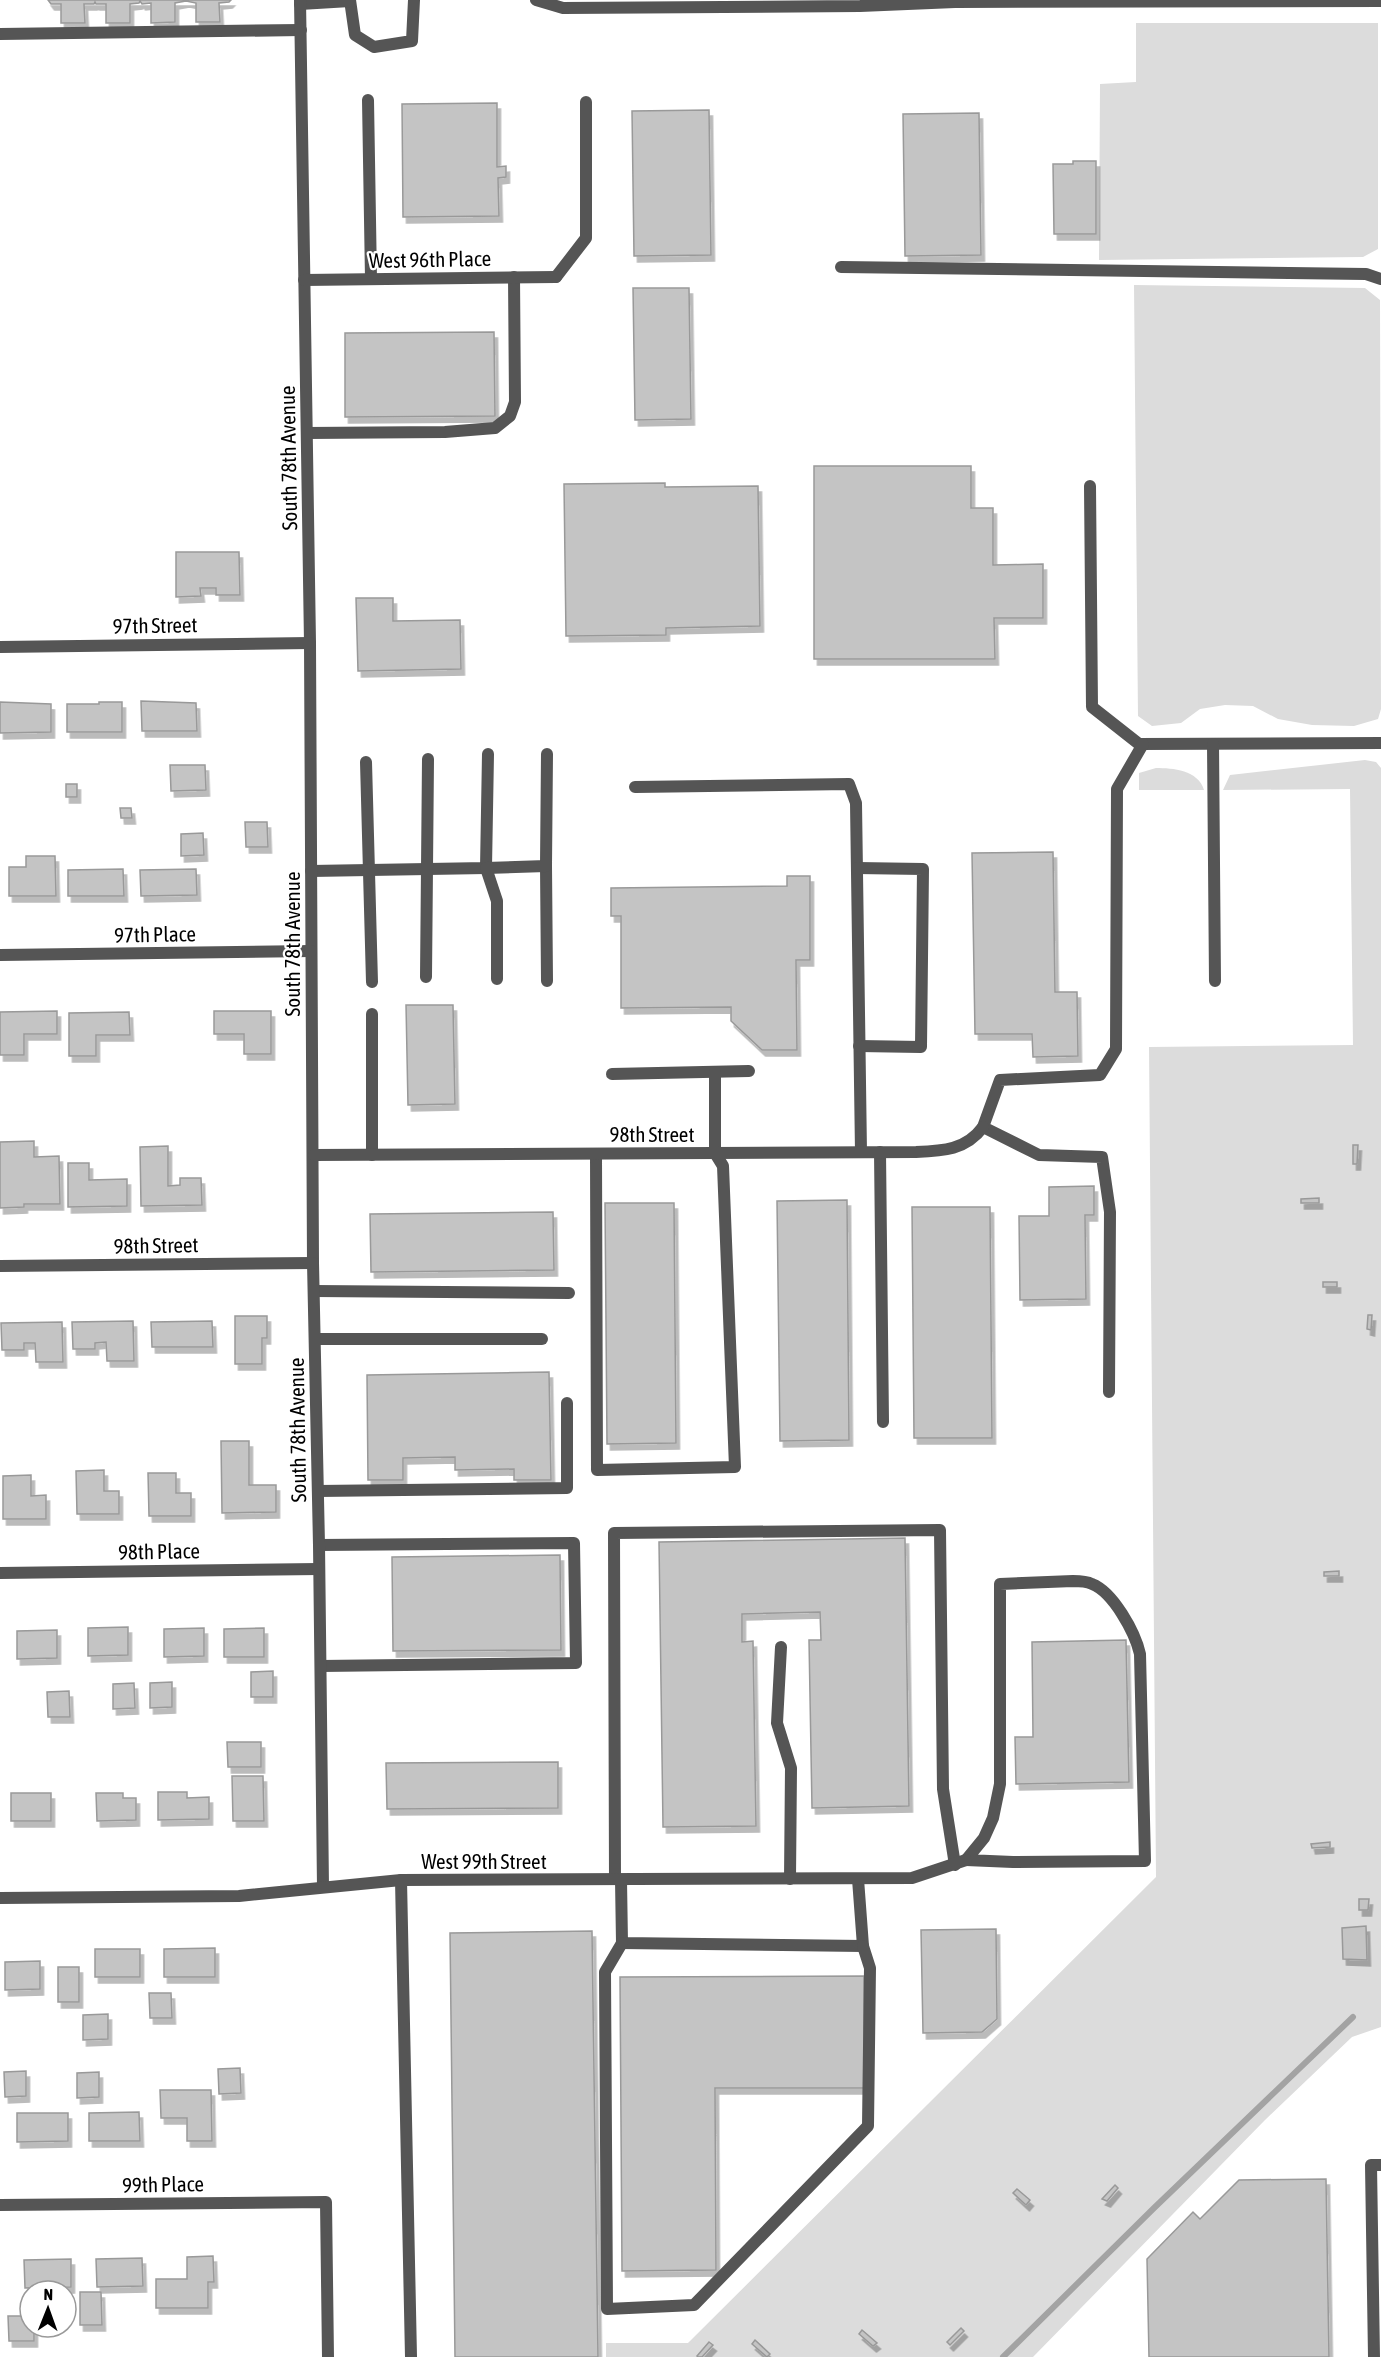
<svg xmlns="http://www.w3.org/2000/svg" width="1381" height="2357" viewBox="0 0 1381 2357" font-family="'Asap Condensed',sans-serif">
	<defs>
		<filter id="shadow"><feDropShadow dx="3.5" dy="6" stdDeviation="0" flood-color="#0004"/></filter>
	</defs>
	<rect width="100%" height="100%" fill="#fff"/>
	<g fill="#dcdcdc">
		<polygon points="1136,23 1378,23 1378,249 1363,257 1099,260 1100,84 1136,82"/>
		<polygon points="1134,285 1365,288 1380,300 1381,709 1378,719 1354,726 1312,725 1278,719 1253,706 1225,705 1200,709 1181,723 1152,726 1138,716"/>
		<polygon points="1365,760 1376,762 1381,768 1381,2027 1352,2037 1265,2120 1033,2357 606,2357 606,2343 688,2343 1156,1877 1149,1047 1353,1045 1350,789 1223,790 1230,775"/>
		<path d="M 1156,768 C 1173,768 1198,770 1204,790 L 1139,790 L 1139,773 Z"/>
	</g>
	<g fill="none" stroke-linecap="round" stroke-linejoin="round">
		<polyline stroke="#a3a3a3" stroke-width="6" points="1003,2357 1154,2208 1353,2017"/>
	</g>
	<g fill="#c4c4c4" stroke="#999" stroke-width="1.5" filter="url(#shadow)">
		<polygon points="48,0 231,0 229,2 219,3 220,22 196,22 196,3 186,1 175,3 175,22 151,23 151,3 142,4 140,1 139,3 130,4 130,23 106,23 106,4 96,4 95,2 94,4 84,4 85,23 61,23 61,4 51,4"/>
		<polygon points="497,103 497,167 506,166 506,177 498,178 499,216 403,217 402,104"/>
		<polygon points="709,110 711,255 634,256 632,111"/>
		<polygon points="979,113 981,255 905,256 903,114"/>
		<polygon points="1073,161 1096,161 1096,234 1054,234 1053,164 1073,164"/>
		<polygon points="633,288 689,288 691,419 635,420"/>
		<polygon points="494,332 495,416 345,417 345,333"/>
		<polygon points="814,466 971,466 971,508 993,508 993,565 1043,564 1043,618 994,618 995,659 814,659"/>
		<polygon points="665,483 665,487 758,486 760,626 666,628 666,635 566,636 564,484"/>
		<polygon points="176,552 239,552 240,595 216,595 216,588 200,588 201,596 176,597"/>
		<polygon points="356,598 393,598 393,621 460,620 461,669 358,671"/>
		<polygon points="141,701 196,703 197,731 142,731"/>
		<polygon points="0,702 51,704 51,732 0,733"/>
		<polygon points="99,702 122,702 122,732 67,732 67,704 99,704"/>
		<polygon points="170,765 205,765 206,790 171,791"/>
		<rect x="66" y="784" width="11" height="13"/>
		<polygon points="120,808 131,808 132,818 121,818"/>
		<polygon points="245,822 267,822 268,847 246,847"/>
		<polygon points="203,833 204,855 181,856 181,834"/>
		<polygon points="1053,852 1055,992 1077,992 1078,1056 1033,1057 1032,1034 975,1034 972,853"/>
		<polygon points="26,856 55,856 56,896 9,896 9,867 26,867"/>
		<polygon points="123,869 124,896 68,896 68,870"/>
		<polygon points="196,869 197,895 141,896 140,870"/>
		<polygon points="787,876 810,876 810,960 796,960 797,1050 762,1050 731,1021 731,1007 621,1008 621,916 611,916 611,888 787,886"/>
		<polygon points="406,1005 453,1005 455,1104 408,1105"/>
		<polygon points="57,1011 57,1034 24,1034 24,1055 0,1055 0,1012"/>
		<polygon points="214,1011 271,1011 271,1054 244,1054 244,1034 214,1034"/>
		<polygon points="129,1012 130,1035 96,1035 96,1056 69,1056 69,1013"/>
		<polygon points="34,1141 34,1157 59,1156 60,1204 24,1204 24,1207 0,1208 0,1142"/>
		<polygon points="1353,1145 1358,1145 1357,1164 1353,1164"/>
		<polygon points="168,1146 168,1186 180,1185 180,1178 201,1178 202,1205 141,1206 140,1147"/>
		<polygon points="68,1163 89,1163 89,1180 127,1179 127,1206 68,1207"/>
		<polygon points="1094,1186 1094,1215 1085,1215 1086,1299 1020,1300 1019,1216 1049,1216 1049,1187"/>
		<polygon points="1319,1198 1319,1203 1301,1203 1301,1199"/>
		<polygon points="847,1200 849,1440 780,1441 777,1201"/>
		<polygon points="605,1203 674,1203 676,1443 607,1444"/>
		<polygon points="912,1207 990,1207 992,1438 914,1438"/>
		<polygon points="553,1212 554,1270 371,1272 370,1214"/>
		<rect x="1323" y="1282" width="14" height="5"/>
		<polygon points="1368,1315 1372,1315 1371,1330 1367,1329"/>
		<polygon points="235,1316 267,1316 267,1338 262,1338 262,1364 235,1364"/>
		<polygon points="133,1321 134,1361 107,1361 106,1342 95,1343 95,1349 73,1349 72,1322"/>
		<polygon points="212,1321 213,1347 152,1347 151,1322"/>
		<polygon points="62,1322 63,1362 36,1362 35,1343 24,1343 24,1350 2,1350 1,1323"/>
		<polygon points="549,1372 551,1480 514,1480 514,1469 455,1470 455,1457 403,1458 403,1480 368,1480 367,1375"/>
		<polygon points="221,1441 249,1441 249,1485 276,1485 276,1512 222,1513"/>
		<polygon points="104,1470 104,1491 119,1491 119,1514 77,1514 76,1471"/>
		<polygon points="148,1473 176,1473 176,1493 191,1493 191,1516 149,1516"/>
		<polygon points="31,1475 31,1496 46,1495 46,1519 3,1519 3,1476"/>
		<polygon points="905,1538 909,1806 812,1808 809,1640 821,1640 820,1612 742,1614 742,1642 753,1641 756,1826 663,1827 659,1542"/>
		<polygon points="560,1555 561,1650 393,1651 392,1557"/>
		<polygon points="1339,1571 1339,1576 1324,1576 1324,1572"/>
		<polygon points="128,1627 128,1655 88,1656 88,1628"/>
		<polygon points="204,1628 204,1656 164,1657 164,1629"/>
		<polygon points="264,1628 264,1657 224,1657 224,1629"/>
		<polygon points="57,1630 57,1658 17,1659 17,1631"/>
		<polygon points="1126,1640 1129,1782 1016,1784 1015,1737 1033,1737 1032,1642"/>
		<polygon points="273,1671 273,1697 251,1697 251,1672"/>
		<polygon points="172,1682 172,1707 150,1708 150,1683"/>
		<polygon points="134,1683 135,1708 113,1709 113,1684"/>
		<polygon points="69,1691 70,1717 48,1717 47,1692"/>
		<polygon points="227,1742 261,1742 261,1767 228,1767"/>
		<polygon points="558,1762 558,1808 387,1809 386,1763"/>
		<polygon points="232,1776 263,1776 264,1821 233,1821"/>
		<polygon points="158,1792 187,1792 187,1798 209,1797 209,1819 158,1820"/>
		<rect x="11" y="1793" width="40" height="28"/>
		<polygon points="96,1793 123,1793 123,1798 136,1798 136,1820 97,1821"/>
		<polygon points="1330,1842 1330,1847 1312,1848 1311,1844"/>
		<polygon points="1359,1899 1369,1899 1368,1910 1359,1910"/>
		<polygon points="1366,1926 1367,1960 1343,1959 1342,1928"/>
		<polygon points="996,1929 997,2019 982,2032 923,2033 921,1930"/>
		<polygon points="592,1931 598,2357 455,2357 450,1933"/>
		<polygon points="215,1948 215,1977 164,1977 164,1949"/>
		<rect x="95" y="1949" width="45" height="28"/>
		<polygon points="40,1961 40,1989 5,1990 5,1962"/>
		<rect x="58" y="1967" width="21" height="35"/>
		<polygon points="864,1976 864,2088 715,2088 716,2270 622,2271 620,1977"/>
		<polygon points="149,1993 171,1993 172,2018 150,2018"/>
		<polygon points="108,2014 108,2039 83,2040 83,2015"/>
		<polygon points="240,2068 241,2093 219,2094 218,2069"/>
		<polygon points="26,2071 26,2096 5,2097 4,2072"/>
		<polygon points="99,2072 99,2097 77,2098 77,2073"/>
		<polygon points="160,2090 211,2090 212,2141 187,2141 187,2118 161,2118"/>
		<polygon points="139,2112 140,2141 89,2141 89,2113"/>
		<polygon points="17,2113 68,2113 68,2141 17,2142"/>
		<polygon points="1326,2179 1329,2357 1149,2357 1147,2259 1193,2212 1200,2219 1239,2180"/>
		<polygon points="1115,2185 1118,2188 1107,2201 1102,2199"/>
		<polygon points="1017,2189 1030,2200 1026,2205 1013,2193"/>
		<polygon points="213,2256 214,2282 208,2282 208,2308 156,2308 156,2279 187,2279 187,2257"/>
		<polygon points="142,2258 143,2286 97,2287 96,2259"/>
		<polygon points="71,2259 71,2287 25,2288 24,2260"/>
		<polygon points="80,2292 101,2292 102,2325 80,2325"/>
		<polygon points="8,2316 30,2316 30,2327 34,2327 34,2341 9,2341"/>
		<polygon points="961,2328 964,2331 950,2345 947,2342"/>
		<polygon points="862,2330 877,2343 873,2346 859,2334"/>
		<polygon points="755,2340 770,2354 767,2357 752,2344"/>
		<polygon points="709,2342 713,2345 702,2357 698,2357 697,2356"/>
	</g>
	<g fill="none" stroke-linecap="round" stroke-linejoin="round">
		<g stroke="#555" stroke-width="12">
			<polyline points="350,0 355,35 374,47 412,41 414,0"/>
			<polyline points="536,0 563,8 860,6 955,2 1381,1"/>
			<polyline points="300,4 350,1"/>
			<polyline points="0,34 301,30"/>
			<polyline points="368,100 371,279"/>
			<polyline points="841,267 1366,274 1381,279"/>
			<polyline points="556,277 586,238 586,102"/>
			<polyline points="307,433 445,432 495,428 510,416 515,402 514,277"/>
			<polyline points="1090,486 1092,707 1139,744 1381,743"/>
			<polyline points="1213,744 1215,981"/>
			<polyline points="366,762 372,982"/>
			<polyline points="635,787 849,784 856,803 861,1152"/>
			<polyline points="546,866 547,981"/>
			<polyline points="857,868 923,869 921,1047 859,1046"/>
			<polyline points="311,871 486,868 488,754"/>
			<polyline points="426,977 428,759"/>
			<polyline points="497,979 497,901 486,868 546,866 547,754"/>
			<polyline points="612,1074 749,1071"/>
			<polyline points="880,1152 883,1422"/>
			<polyline points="596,1154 597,1470 735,1467 723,1166 715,1153 715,1072"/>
			<polyline points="372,1155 372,1014"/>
			<polyline points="314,1291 569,1293"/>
			<polyline points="315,1339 542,1339"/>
			<polyline points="1109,1392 1110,1212 1102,1157 1039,1155 983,1127 1000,1080 1100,1075 1116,1049 1117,789 1143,744"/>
			<polyline points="318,1491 567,1488 567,1403"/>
			<polyline points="319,1545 574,1543 576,1663 321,1666"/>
			<path d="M 1073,1581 C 1079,1581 1086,1581 1092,1584 C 1113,1592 1135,1632 1140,1654 L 1145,1861 L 1013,1862 L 966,1860 L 984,1838 L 993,1818 L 1000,1784 L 1000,1584 Z"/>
			<polyline points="781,1647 777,1723 791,1768 790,1879"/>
			<polyline points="615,1879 614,1533 940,1530 943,1789 955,1865"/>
			<polyline points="401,1880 411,2357"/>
			<polyline points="621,1880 622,1943 863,1946 858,1879"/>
			<polyline points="622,1943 605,1972 607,2309 694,2305 868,2126 870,1968 863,1946"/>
			<polyline points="1374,2357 1371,2165 1381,2165"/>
		</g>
		<g stroke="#555" stroke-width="12">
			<polyline points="300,0 310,643 313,1263 319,1545 323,1887"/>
			<polyline points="304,280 556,277"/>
			<polyline points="0,647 310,643"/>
			<polyline points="0,955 311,951"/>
			<path d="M 314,1155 L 916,1152 C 943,1151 966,1150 983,1127"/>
			<polyline points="0,1266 313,1263"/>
			<polyline points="0,1573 319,1569"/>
			<polyline points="0,1898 239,1896 401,1880 912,1878 966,1860"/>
			<polyline points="0,2205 326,2202 328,2357"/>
		</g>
	</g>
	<g text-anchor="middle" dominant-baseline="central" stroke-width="4.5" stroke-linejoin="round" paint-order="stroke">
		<g font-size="21" fill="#000" stroke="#fff">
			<text transform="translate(430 259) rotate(-1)">West 96th Place</text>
			<text transform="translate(288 458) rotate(-91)">South 78th Avenue</text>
			<text transform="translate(155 625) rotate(-1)">97th Street</text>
			<text transform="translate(155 934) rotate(-1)">97th Place</text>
			<text transform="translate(292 944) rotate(-90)">South 78th Avenue</text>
			<text x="652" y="1134">98th Street</text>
			<text transform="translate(156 1245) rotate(-1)">98th Street</text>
			<text transform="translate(297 1430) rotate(-91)">South 78th Avenue</text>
			<text transform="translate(159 1551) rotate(-1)">98th Place</text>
			<text x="484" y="1861">West 99th Street</text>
			<text transform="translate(163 2184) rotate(-1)">99th Place</text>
		</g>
	</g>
	<g transform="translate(48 2309) rotate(1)"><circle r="28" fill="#ffffff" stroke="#999999" stroke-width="1.5"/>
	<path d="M0-4.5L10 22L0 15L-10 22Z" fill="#000000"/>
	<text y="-9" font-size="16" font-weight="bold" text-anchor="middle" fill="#000000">N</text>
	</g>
</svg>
